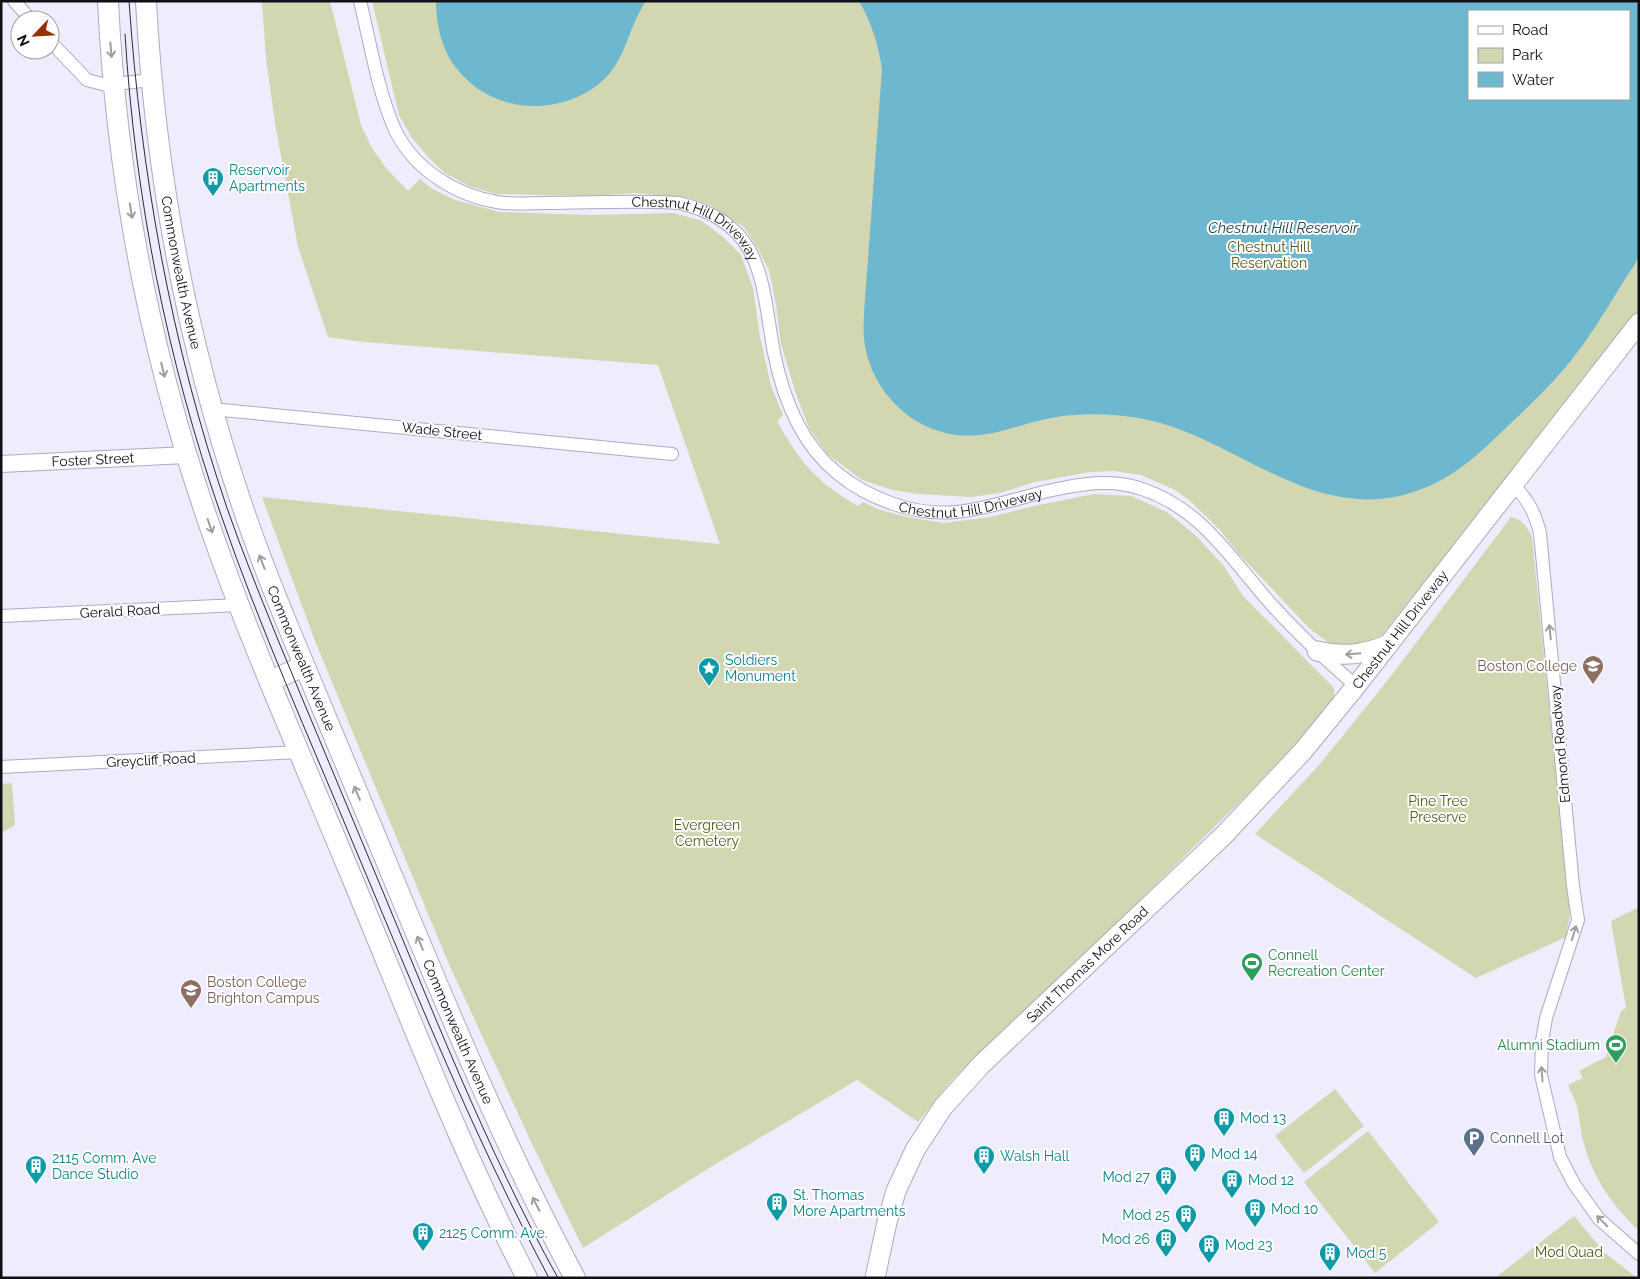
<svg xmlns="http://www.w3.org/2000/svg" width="1640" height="1279" viewBox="0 0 1640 1279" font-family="Raleway,sans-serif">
	<rect width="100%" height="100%" fill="#eeecfd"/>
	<g fill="#d2d7b2" fill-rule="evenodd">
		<path d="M 262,1 L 330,1 L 361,125 L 372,148 L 386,168 L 408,191 L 420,179 L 431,188 L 455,200 L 500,212 L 589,215 L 674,213 L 702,221 L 723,237 L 741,255 L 753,288 L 760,337 L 771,386 L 783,415 L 777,421 C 800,462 816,482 858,506 L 863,502 L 880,510 L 908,517 L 944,523 L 990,517 L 1034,506 L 1094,494 L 1131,496 L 1167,512 L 1195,535 L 1224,566 L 1243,596 L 1334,688 L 1334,698 L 1315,723 L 1250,792 L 1042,996 L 952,1080 L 918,1122 L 857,1080 L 709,1168 L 583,1248 L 532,1144 L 448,962 L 315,641 L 262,497 L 720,544 L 658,365 L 364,342 L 328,337 L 298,247 L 275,123 L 266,58 Z"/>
		<path d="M 372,1 L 1639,1 L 1639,310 L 1382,635 L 1356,646 L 1336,648 L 1310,629 L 1239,554 L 1219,529 L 1189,500 L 1175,490 L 1141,475 L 1113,471 L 1090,472 L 1035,482 L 1000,493 L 971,497 L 918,494 L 893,490 L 862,480 L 827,454 L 809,428 L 796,394 L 781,344 L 776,305 L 769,270 L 758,249 L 744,227 L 710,205 L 690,198 L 636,193 L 592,196 L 496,194 L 469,186 L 445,173 L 429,158 L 412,138 L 399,115 ZM 1469,11 L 1629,11 L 1629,99 L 1469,99 Z"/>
		<path d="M 1511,517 C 1523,520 1527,526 1532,537 L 1570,914 L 1566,937 L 1476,978 L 1255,834 L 1320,764 L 1391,676 Z"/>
		<polygon points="12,783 15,825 1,833 1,784"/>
		<path d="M 1639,907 L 1639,1231 C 1613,1206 1593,1178 1584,1144 C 1580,1131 1580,1116 1576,1103 C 1574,1097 1570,1091 1568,1085 L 1583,1078 L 1579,1071 L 1606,1057 L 1621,1011 L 1626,1008 L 1611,921 Z"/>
		<polygon points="1335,1089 1364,1126 1304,1173 1275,1136"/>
		<polygon points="1368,1131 1439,1222 1375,1273 1304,1182"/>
		<polygon points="1574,1216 1605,1253 1637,1278 1495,1278"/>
	</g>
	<g fill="#6db7cf" fill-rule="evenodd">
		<path d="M 436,1 L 646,1 C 628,27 626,62 600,83 C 557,118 492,113 457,69 C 442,51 436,24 436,1 Z"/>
		<path d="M 859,1 L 1639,1 C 1639,63 1639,125 1639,187 C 1639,204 1639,220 1639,237 C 1639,242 1640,250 1639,255 C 1636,264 1628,274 1623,282 C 1605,312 1587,342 1564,369 C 1548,388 1530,405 1512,422 C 1476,457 1446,487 1394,497 C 1302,514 1228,435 1144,419 C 1118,414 1090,413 1063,416 C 1011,423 973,452 920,423 C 889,406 867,373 864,338 C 863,330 864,321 864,313 L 882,69 C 878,43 872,24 859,1 ZM 1469,11 L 1629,11 L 1629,99 L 1469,99 Z"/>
	</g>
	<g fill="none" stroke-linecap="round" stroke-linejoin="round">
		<g stroke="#adaabf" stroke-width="14">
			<g id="minor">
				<polyline points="14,1 31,20"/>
				<path id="s1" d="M 360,1 C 370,42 378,92 395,130 C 414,169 455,195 497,202 C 513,205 530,203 546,203 C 590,203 635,200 679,203 C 765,223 761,282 774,353 C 783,398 800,443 837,473 C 869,499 914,516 956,512 C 987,509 1018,498 1048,491 C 1079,484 1111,478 1142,489 C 1202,509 1231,559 1271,604 C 1297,633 1326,660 1356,686"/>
				<polyline points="50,41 87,80 106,85 151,80"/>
				<polyline points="212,409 672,454"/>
				<path d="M 1513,485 C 1528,499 1535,513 1540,533 L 1573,886 L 1578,920 L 1546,1018 L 1542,1041 L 1541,1075 L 1560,1157 L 1574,1184 L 1599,1219 L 1639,1254"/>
				<polyline points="1,616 239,605"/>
				<polyline points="1,767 300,752"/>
			</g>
		</g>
		<g stroke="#adaabf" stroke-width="18">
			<g id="tertiary">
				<path id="s2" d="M 1,464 L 187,455"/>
			</g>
		</g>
		<g stroke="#adaabf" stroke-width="21">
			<g id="secondary">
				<path d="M 1317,651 C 1343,657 1364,655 1389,644"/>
				<path id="s3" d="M 875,1278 L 887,1222 L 896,1191 L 915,1150 L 943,1107 L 982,1064 L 1224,835 L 1303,751 L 1356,686 L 1639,323"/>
			</g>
		</g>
		<g stroke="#adaabf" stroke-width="22">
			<g id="primary">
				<path d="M 108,1 C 117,189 155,376 219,552 C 258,660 306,767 350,873 C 407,1009 459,1147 527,1278"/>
				<path id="s4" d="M 146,1 C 155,174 187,344 243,508 C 261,562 283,615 305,667 C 329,724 352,780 376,837 C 438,986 498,1135 575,1278"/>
				<polyline points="270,681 304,666"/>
			</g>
		</g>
		<use href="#minor" stroke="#fff" stroke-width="12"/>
		<use href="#tertiary" stroke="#fff" stroke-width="16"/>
		<use href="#secondary" stroke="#fff" stroke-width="19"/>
		<use href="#primary" stroke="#fff" stroke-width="20"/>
		<g stroke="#2d2c34" stroke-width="1">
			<path d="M 129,1 C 141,174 171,344 227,508 C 242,551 259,593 276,635 C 308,713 341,791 373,868 C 431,1006 485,1147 558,1278"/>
			<path d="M 125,34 C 135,198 167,360 221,515 C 260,628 309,737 355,848 C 416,993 475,1139 549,1278"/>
		</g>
	</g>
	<defs><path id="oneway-shaft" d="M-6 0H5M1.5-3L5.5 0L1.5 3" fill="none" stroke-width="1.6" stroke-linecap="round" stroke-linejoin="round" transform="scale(1.25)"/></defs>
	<g stroke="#9f9fa2">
		<use href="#oneway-shaft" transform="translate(111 50) rotate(85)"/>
		<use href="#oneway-shaft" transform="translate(131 211) rotate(81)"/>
		<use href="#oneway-shaft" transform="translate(163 370) rotate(76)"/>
		<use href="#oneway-shaft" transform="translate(210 526) rotate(71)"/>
		<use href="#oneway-shaft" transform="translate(262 562) rotate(-111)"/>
		<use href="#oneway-shaft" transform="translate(1550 632) rotate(-96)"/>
		<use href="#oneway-shaft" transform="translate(1353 654) rotate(175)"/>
		<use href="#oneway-shaft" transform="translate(357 793) rotate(-113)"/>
		<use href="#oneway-shaft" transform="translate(1574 933) rotate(-73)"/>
		<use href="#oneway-shaft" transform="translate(420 943) rotate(-113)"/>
		<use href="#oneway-shaft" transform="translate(1542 1074) rotate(-94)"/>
		<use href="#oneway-shaft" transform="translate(536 1204) rotate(-117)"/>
		<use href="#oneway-shaft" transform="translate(1602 1221) rotate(-135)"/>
	</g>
	<defs>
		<g id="building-pin" transform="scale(1.125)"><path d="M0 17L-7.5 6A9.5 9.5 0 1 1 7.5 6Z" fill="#0f9aa8" stroke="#fff"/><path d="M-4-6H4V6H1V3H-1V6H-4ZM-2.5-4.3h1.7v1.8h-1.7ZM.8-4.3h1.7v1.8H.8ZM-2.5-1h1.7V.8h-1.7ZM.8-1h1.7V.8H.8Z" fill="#fff"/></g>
		<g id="university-pin" transform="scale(1.125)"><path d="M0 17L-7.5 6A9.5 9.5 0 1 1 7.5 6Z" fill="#8d6e63" stroke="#fff"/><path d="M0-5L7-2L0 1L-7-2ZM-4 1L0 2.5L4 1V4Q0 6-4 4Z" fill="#fff"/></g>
		<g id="sight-pin" transform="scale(1.125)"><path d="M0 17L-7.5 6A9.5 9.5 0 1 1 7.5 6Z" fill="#0f9aa8" stroke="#fff"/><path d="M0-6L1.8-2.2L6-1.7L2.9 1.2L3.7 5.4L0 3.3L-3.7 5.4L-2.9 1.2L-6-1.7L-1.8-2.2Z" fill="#fff"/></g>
		<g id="stadium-pin" transform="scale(1.125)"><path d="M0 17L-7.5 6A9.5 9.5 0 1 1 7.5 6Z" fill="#2e9e5b" stroke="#fff"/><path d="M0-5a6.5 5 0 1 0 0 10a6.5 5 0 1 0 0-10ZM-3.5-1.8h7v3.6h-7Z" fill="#fff"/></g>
		<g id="parking-pin" transform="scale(1.125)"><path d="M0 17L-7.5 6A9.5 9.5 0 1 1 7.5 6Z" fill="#5c6f8a" stroke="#fff"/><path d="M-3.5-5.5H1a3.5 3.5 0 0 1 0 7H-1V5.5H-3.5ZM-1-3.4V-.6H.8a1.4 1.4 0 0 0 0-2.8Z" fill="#fff"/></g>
	</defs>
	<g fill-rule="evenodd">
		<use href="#building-pin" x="213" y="178"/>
		<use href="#university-pin" x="1593" y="666"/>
		<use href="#sight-pin" x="709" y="668"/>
		<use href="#stadium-pin" x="1252" y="963"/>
		<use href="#university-pin" x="191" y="990"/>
		<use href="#stadium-pin" x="1616" y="1045"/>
		<use href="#building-pin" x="1224" y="1118"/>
		<use href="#parking-pin" x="1474" y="1138"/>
		<use href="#building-pin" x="1195" y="1154"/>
		<use href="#building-pin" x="984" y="1156"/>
		<use href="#building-pin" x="36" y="1166"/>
		<use href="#building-pin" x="1166" y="1177"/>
		<use href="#building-pin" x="1232" y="1180"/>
		<use href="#building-pin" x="777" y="1203"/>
		<use href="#building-pin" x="1255" y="1209"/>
		<use href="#building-pin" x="1186" y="1215"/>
		<use href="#building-pin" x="423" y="1233"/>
		<use href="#building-pin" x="1166" y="1239"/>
		<use href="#building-pin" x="1209" y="1245"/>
		<use href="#building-pin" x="1330" y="1253"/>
	</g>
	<g text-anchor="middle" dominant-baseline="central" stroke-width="4" stroke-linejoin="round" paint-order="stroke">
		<g font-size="14" fill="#0d838f" stroke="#fff" text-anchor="start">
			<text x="229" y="170">Reservoir<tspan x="229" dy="16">Apartments</tspan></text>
			<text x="725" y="660">Soldiers<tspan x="725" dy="16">Monument</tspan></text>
			<text x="1240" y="1118">Mod 13</text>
			<text x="1211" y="1154">Mod 14</text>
			<text x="1000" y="1156">Walsh Hall</text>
			<text x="52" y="1158">2115 Comm. Ave<tspan x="52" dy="16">Dance Studio</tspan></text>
			<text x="1150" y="1177" text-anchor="end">Mod 27</text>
			<text x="1248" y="1180">Mod 12</text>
			<text x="793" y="1195">St. Thomas<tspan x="793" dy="16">More Apartments</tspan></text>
			<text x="1271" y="1209">Mod 10</text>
			<text x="1170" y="1215" text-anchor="end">Mod 25</text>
			<text x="439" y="1233">2125 Comm. Ave.</text>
			<text x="1150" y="1239" text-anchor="end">Mod 26</text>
			<text x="1225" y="1245">Mod 23</text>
			<text x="1346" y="1253">Mod 5</text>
		</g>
		<g font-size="14" fill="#100f16" stroke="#fff">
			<text stroke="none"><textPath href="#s1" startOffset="471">Chestnut Hill Driveway</textPath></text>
			<text stroke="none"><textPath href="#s4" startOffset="274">Commonwealth Avenue</textPath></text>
			<text transform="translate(442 431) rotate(6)">Wade Street</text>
			<text stroke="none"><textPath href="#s2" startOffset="92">Foster Street</textPath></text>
			<text stroke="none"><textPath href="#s1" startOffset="921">Chestnut Hill Driveway</textPath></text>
			<text transform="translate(120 611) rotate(-3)">Gerald Road</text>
			<text stroke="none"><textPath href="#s3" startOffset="848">Chestnut Hill Driveway</textPath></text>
			<text stroke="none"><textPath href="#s4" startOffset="679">Commonwealth Avenue</textPath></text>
			<text transform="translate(1560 744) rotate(-95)">Edmond Roadway</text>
			<text transform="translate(151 760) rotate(-3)">Greycliff Road</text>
			<text stroke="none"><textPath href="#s3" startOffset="389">Saint Thomas More Road</textPath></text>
			<text stroke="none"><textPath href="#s4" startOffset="1084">Commonwealth Avenue</textPath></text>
		</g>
		<g font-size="14" fill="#525914" stroke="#fff">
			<text x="1269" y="247">Chestnut Hill<tspan x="1269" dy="16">Reservation</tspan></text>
			<text x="1438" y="801">Pine Tree<tspan x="1438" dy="16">Preserve</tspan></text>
			<text x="707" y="825">Evergreen<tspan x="707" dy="16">Cemetery</tspan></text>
			<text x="1569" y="1252">Mod Quad</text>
		</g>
		<g font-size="14" fill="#785e54" stroke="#fff" text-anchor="end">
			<text x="1577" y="666">Boston College</text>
			<text x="207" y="982" text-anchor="start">Boston College<tspan x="207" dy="16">Brighton Campus</tspan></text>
		</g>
		<g font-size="14" fill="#27864d" stroke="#fff" text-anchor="start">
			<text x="1268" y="955">Connell<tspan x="1268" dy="16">Recreation Center</tspan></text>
			<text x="1600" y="1045" text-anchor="end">Alumni Stadium</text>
		</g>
		<g font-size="14" fill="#4e5e75" stroke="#fff" text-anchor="start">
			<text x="1490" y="1138">Connell Lot</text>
		</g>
		<g font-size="15" font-style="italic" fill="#1d404b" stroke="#fff">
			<text x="1283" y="228">Chestnut Hill Reservoir</text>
		</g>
	</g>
	<rect width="1640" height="1279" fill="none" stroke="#100f16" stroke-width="5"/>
	<rect x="1468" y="10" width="162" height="90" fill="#ffffff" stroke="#9f9fa2"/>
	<rect x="1478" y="26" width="25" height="8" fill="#ffffff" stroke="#9f9fa2"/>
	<text x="1512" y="35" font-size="15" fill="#100f16">Road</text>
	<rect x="1478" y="48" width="25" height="15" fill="#d2d7b2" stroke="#9f9fa2"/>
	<text x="1512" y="60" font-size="15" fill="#100f16">Park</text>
	<rect x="1478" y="72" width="25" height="15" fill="#6db7cf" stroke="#9f9fa2"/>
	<text x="1512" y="85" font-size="15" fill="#100f16">Water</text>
	<g transform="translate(35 35) rotate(245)"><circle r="24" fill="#ffffff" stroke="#9f9fa2"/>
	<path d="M0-4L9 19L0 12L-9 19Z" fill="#973207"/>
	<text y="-8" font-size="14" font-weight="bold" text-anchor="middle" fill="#100f16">N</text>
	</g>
</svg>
